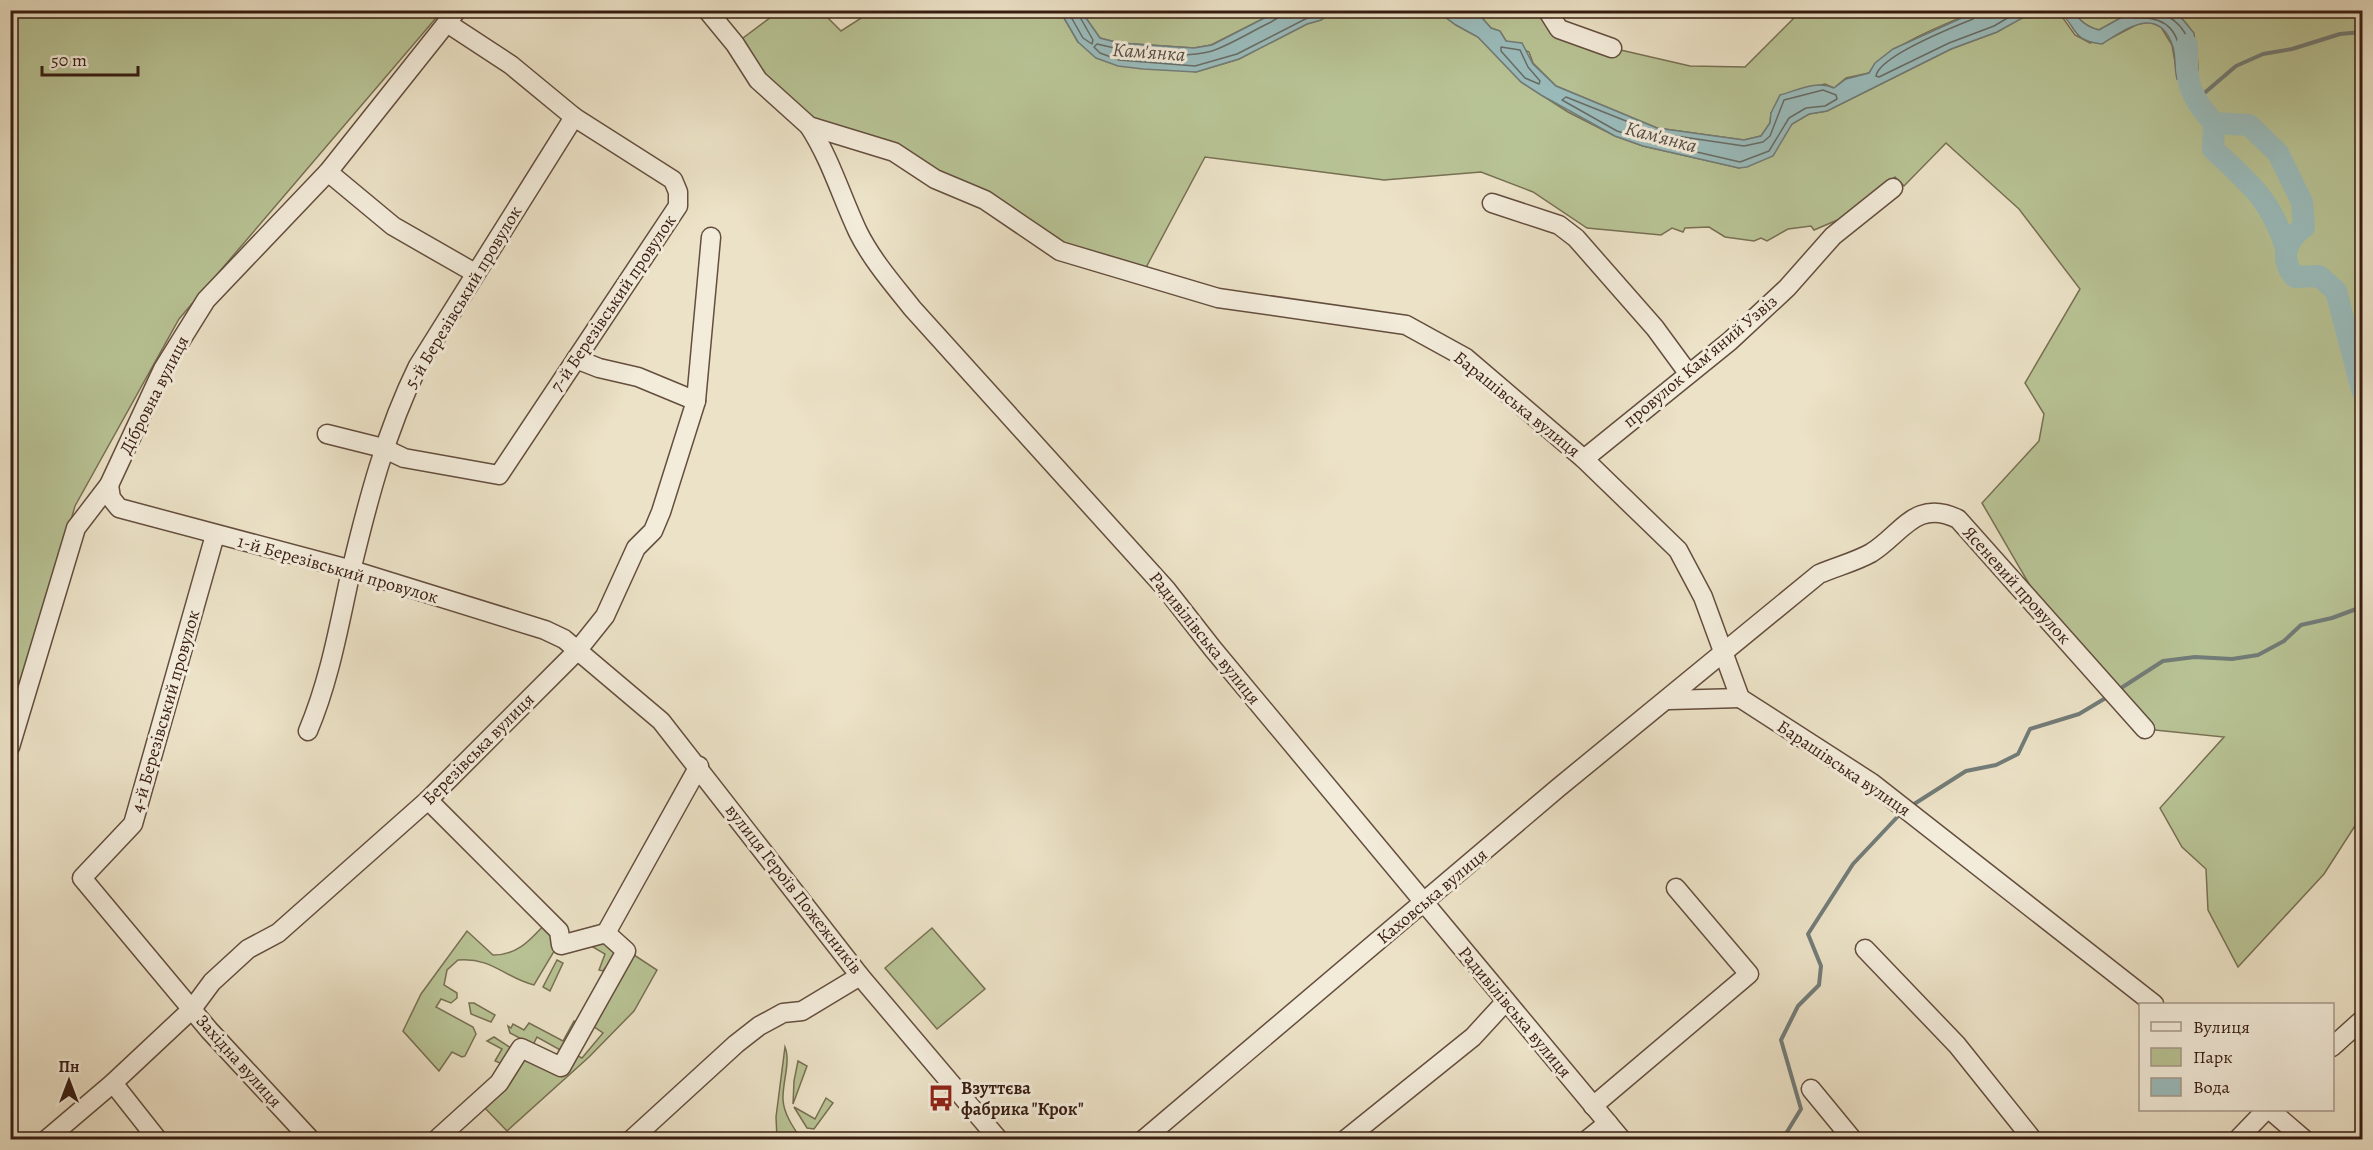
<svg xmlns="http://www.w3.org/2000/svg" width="2373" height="1150" viewBox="0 0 2373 1150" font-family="Alegreya,serif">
	<rect width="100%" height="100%" fill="#ece2c7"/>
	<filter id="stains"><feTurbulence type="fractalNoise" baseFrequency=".00333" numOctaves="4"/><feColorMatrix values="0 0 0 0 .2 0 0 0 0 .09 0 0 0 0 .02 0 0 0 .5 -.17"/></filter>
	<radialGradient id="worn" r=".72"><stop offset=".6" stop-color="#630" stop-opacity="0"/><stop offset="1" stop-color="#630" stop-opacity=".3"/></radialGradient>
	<g fill="#b8c395" stroke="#787053" stroke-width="1.5">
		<polygon points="10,11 442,11 179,319 75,506 11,727"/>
		<path d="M 779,11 L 821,11 L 841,31 L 872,11 L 1060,11 L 1078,42 L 1196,72 L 1239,59 L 1307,24 L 1321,20 L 1333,11 L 1437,11 L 1456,25 L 1478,37 L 1521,82 L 1568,112 L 1615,136 L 1643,146 L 1739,168 L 1758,161 L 1792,124 L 1809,114 L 1827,111 L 1951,49 L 1997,32 L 2030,12 L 2058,11 L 2075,35 L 2090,43 L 2113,37 L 2138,24 L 2150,22 L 2161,27 L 2172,45 L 2178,79 L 2198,70 C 2197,41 2195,20 2165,11 L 2362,11 L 2362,114 L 2356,119 L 2362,129 L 2362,815 L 2324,874 L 2238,967 L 2208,910 L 2206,869 L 2182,847 L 2160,808 L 2224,737 L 2145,729 L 2054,627 L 1982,503 L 2039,441 L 2044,414 L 2025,383 L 2080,289 L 2019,209 L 1946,143 L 1904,186 L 1895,177 L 1854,213 L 1814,230 L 1811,226 L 1788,229 L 1767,241 L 1761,238 L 1754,241 L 1725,237 L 1709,227 L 1685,228 L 1683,232 L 1672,228 L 1661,235 L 1587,228 L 1533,192 L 1481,172 L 1384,180 L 1205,157 L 1142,275 L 1060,251 L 985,200 L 809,126 L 735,44 Z"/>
		<polygon points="1081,11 1278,11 1211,45 1194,48 1119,43 1100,38"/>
		<path d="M 1476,11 L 1515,13 L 1547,11 L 1559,29 L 1612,48 L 1690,66 L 1745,67 L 1801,11 L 1977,11 C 1947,23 1885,47 1869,73 L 1846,78 L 1834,88 L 1825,84 L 1798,90 L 1771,113 L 1770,123 L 1761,136 L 1744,140 L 1657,128 L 1556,86 L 1533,63 L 1529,52 L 1506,41 L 1500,31 L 1491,28 Z"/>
		<path d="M 2075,11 L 2133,11 L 2099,30 C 2088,27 2079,22 2075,11 Z"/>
		<path d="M 546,923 L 556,948 L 534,985 C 505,978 492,957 458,960 L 447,970 L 444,985 L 457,993 L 457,998 L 451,1003 L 441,999 L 436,1007 L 473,1027 L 476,1034 L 465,1056 L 462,1057 L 452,1052 L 439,1071 L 403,1031 L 421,994 L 467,931 L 493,955 C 518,955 530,940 546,923 Z"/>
		<polygon points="932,928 985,989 937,1029 885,968"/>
		<polygon points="592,939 608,944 616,955 609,968 605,968 603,971 599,970 605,954 581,940"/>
		<polygon points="631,953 657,970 634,1011 589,1057 507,1131 482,1105 524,1057 562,1073 574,1054 582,1058 603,1033 590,1024"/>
		<polygon points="557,960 563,963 550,991 543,987"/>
		<polygon points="469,1003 474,1003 495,1015 491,1022 471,1014"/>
		<polygon points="574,1021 577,1023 562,1051 537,1037 533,1045 510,1033 508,1026 511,1028 513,1024 524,1030 529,1023 563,1041"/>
		<polygon points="494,1037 511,1048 505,1065 495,1061 502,1049 487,1041"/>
		<path d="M 785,1047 C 791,1062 782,1083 783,1100 C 784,1114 793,1127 801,1139 L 777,1139 L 776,1117 Z"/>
		<polygon points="798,1061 807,1066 793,1104 794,1081"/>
		<polygon points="826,1098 833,1103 814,1129 807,1128 794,1107 815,1119"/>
	</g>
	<g fill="#9abcbc" stroke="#727c78" stroke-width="1.5">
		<polygon points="1060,11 1081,11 1100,38 1119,43 1194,48 1212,45 1278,11 1333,11 1321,20 1307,24 1239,59 1196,72 1143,69 1118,66 1096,58 1078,42"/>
		<path d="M 1437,11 L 1476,11 L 1491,28 L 1500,31 L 1506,41 L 1522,43 L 1533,64 L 1556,86 L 1657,128 L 1744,140 L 1761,136 L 1770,123 L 1771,113 L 1780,95 C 1798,90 1817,80 1834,88 L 1846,79 L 1869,73 L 1875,63 L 1893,49 L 1977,11 L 2035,11 L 1997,32 L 1951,49 L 1827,111 L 1809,114 L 1792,124 L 1773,156 L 1747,167 L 1739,168 L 1643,146 L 1615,136 L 1541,95 L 1521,82 L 1478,37 L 1456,25 Z"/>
		<path d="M 2058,11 L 2075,11 C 2079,22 2088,27 2099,30 L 2133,11 L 2165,11 L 2179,15 L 2194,33 L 2198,70 L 2177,79 C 2174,68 2176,58 2173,47 C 2159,4 2126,29 2102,44 C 2069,40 2078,26 2058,11 Z"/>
	</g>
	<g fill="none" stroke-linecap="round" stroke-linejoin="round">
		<g stroke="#686c66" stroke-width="1.5">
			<polyline points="1067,10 1083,38 1092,44 1093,40 1076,10"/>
			<path d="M 1280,10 L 1279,17 L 1271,22 C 1252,31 1232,44 1212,51 C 1180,60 1129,52 1097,44 L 1094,47 L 1100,53 L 1119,60 L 1195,66 L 1237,54 L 1323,10"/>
			<path d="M 1977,10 L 1973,19 C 1953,27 1879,57 1876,76 L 1879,77 L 1949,43 L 1994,26 L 2021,10"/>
			<path d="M 2132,10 L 2134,18 C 2168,15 2182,33 2180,67 L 2184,70 L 2192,65 C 2191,44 2187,28 2169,17 L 2167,10"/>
			<polygon points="1501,47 1520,50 1528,67 1540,81 1539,84 1525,78 1501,51"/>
			<polygon points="1823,90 1836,95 1837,99 1825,106 1806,108 1789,118 1769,151 1740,162 1645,140 1617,131 1562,100 1566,97 1656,133 1744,146 1763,142 1770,136 1784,100"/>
		</g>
		<g stroke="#727c78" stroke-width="4">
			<polyline points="2195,101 2236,66 2263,54 2292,49 2340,34 2362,32"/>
			<polyline points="2118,690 2163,661 2195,657 2232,659 2258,655 2284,641 2301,625 2332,618 2359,608 2362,603"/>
			<polyline points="1911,806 1966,771 1996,765 2018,754 2030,729 2079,714 2109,696"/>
			<polyline points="1782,1140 1801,1109 1781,1040 1798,1006 1819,985 1821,966 1808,934 1853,864 1902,812"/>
		</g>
		<g stroke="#9abcbc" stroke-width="22">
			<path d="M 2187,45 C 2187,83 2187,93 2214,123 L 2249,125 L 2278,153 L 2302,202 L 2304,227 C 2286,240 2279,259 2295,277 L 2319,276 L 2336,291 L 2362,390"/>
			<path d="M 2214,123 L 2213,149 C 2249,183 2271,199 2286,248"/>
		</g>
		<g stroke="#644e3e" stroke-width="21">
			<g id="minor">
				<polyline points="707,10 735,44 758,80 809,126 894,152 935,179 985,200 1060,251 1218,298 1406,325 1466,358 1584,459 1678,550 1703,597 1740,698 1872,783 2154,1004"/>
				<polyline points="1547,10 1559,29 1612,48"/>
				<path d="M 809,126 C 831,160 841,196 858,232 C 872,260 893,284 912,308 L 1166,589 L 1213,649 L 1622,1140"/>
				<polyline points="328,172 393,226 475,273"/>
				<polyline points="1492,203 1559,225 1576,238 1655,328 1688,373"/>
				<polyline points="576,359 599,368 638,377 696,401"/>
				<polyline points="327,434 383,448 404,458 499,475 678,206 678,192 673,180 574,117 511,65 447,23"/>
				<polyline points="1584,459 1730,341 1787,288 1833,236 1893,188"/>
				<polyline points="109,485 111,498 119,508 352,570 545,630 564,639 661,721 860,976 999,1140"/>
				<polyline points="215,535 133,824 82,878 209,1030 311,1140"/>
				<polyline points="1669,700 1740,698"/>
				<path d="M 308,731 C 330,679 339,625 351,571 C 368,500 386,431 418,366 L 574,117"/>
				<polyline points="10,747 76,528 109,485 163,369 206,300 328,172 457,10"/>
				<polyline points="428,800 559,931 561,945 606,933 626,951 561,1067 521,1048 499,1083 436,1140"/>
				<polyline points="606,933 699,766"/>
				<polyline points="1865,949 1957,1045 2033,1140"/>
				<polyline points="2332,1047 2362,1020"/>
				<polyline points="113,1083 158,1140"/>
				<polyline points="1811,1089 1853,1140"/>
				<polyline points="1593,1106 1749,974 1676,888"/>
				<polyline points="2270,1110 2305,1140"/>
				<polyline points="46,1140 113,1083 192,1009 212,982 248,949 278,933 428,800 577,651 605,616 636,548 653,531 661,512 696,401 711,237"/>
				<polyline points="631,1140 736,1044 759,1026 783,1013 802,1011 860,976"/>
				<path d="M 1143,1140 L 1558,788 L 1819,574 C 1835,567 1855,562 1871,553 C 1902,534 1915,498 1958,519 L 2145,729"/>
				<polyline points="1345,1140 1473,1037 1506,1001"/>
				<polyline points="1587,1140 1608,1123"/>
				<polyline points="2237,1140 2266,1110"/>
			</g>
		</g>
		<use href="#minor" stroke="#f3ecdb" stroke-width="18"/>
	</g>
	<defs>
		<g id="bus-bare" transform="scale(2.07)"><path d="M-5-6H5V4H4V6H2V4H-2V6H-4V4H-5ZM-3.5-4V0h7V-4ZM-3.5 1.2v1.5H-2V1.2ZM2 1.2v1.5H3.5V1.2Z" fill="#8f2418" stroke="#f3ecdb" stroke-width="2.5" paint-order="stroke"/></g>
	</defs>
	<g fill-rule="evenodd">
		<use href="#bus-bare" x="941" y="1098"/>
	</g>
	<g text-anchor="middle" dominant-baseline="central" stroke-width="6" stroke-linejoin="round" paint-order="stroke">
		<g font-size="18" fill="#371c11" stroke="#f3ecdb">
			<text transform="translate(463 297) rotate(-59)">5-й Березівський провулок</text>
			<text transform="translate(613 303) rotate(-56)">7-й Березівський провулок</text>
			<text transform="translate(1700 361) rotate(-40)">провулок Камʼяний Узвіз</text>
			<text transform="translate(154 395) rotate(-63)">Дібровна вулиця</text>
			<text transform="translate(1517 404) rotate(39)">Барашівська вулиця</text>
			<text transform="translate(338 569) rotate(16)">1-й Березівський провулок</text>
			<text transform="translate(2017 585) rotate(48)">Ясеневий провулок</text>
			<text transform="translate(1205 638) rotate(51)">Радивілівська вулиця</text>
			<text transform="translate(165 711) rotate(-74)">4-й Березівський провулок</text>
			<text transform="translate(478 749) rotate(-45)">Березівська вулиця</text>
			<text transform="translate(1844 768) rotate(34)">Барашівська вулиця</text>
			<text transform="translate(794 889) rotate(52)">вулиця Героїв Пожежників</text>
			<text transform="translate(1432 896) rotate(-40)">Каховська вулиця</text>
			<text transform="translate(1515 1012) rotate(50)">Радивілівська вулиця</text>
			<text transform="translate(239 1061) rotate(48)">Західна вулиця</text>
		</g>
		<g font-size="18" font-weight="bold" fill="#371c11" stroke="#f3ecdb" text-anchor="start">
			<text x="961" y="1088">Взуттєва<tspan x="961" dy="21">фабрика "Крок"</tspan></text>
		</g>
		<g font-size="20" font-style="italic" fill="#554c44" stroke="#f3ecdb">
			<text transform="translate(1149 52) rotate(4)">Кам'янка</text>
			<text transform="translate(1661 137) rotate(15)">Кам'янка</text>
		</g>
	</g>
	<rect width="2373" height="1150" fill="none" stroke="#ece2c7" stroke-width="36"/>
	<rect x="12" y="12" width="2349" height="1126" fill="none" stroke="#371c11" stroke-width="3"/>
	<rect x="18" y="18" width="2337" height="1114" fill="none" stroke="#371c11" stroke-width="1.5"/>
	<rect x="2139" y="1003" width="195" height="108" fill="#f3ecdb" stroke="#a8998a" stroke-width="1.5"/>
	<rect x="2151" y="1022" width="30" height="9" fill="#f3ecdb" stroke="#a8998a" stroke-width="1.5"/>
	<text x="2193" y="1033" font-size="18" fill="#371c11">Вулиця</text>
	<rect x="2151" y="1048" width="30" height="18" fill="#b8c395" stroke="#a8998a" stroke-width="1.5"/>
	<text x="2193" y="1063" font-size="18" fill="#371c11">Парк</text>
	<rect x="2151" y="1078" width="30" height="18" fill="#9abcbc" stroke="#a8998a" stroke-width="1.5"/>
	<text x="2193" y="1093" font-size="18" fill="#371c11">Вода</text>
	<g transform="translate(69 1081)" stroke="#f3ecdb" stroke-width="4.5" paint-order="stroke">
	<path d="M0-4.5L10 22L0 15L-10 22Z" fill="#371c11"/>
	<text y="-9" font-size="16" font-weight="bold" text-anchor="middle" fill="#371c11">Пн</text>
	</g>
	<path d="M42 66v9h96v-9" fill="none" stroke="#371c11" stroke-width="3"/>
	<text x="51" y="66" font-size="18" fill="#371c11" stroke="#f3ecdb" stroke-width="4.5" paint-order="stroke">50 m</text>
	<rect width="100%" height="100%" filter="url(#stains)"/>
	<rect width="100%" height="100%" fill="url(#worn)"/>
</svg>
